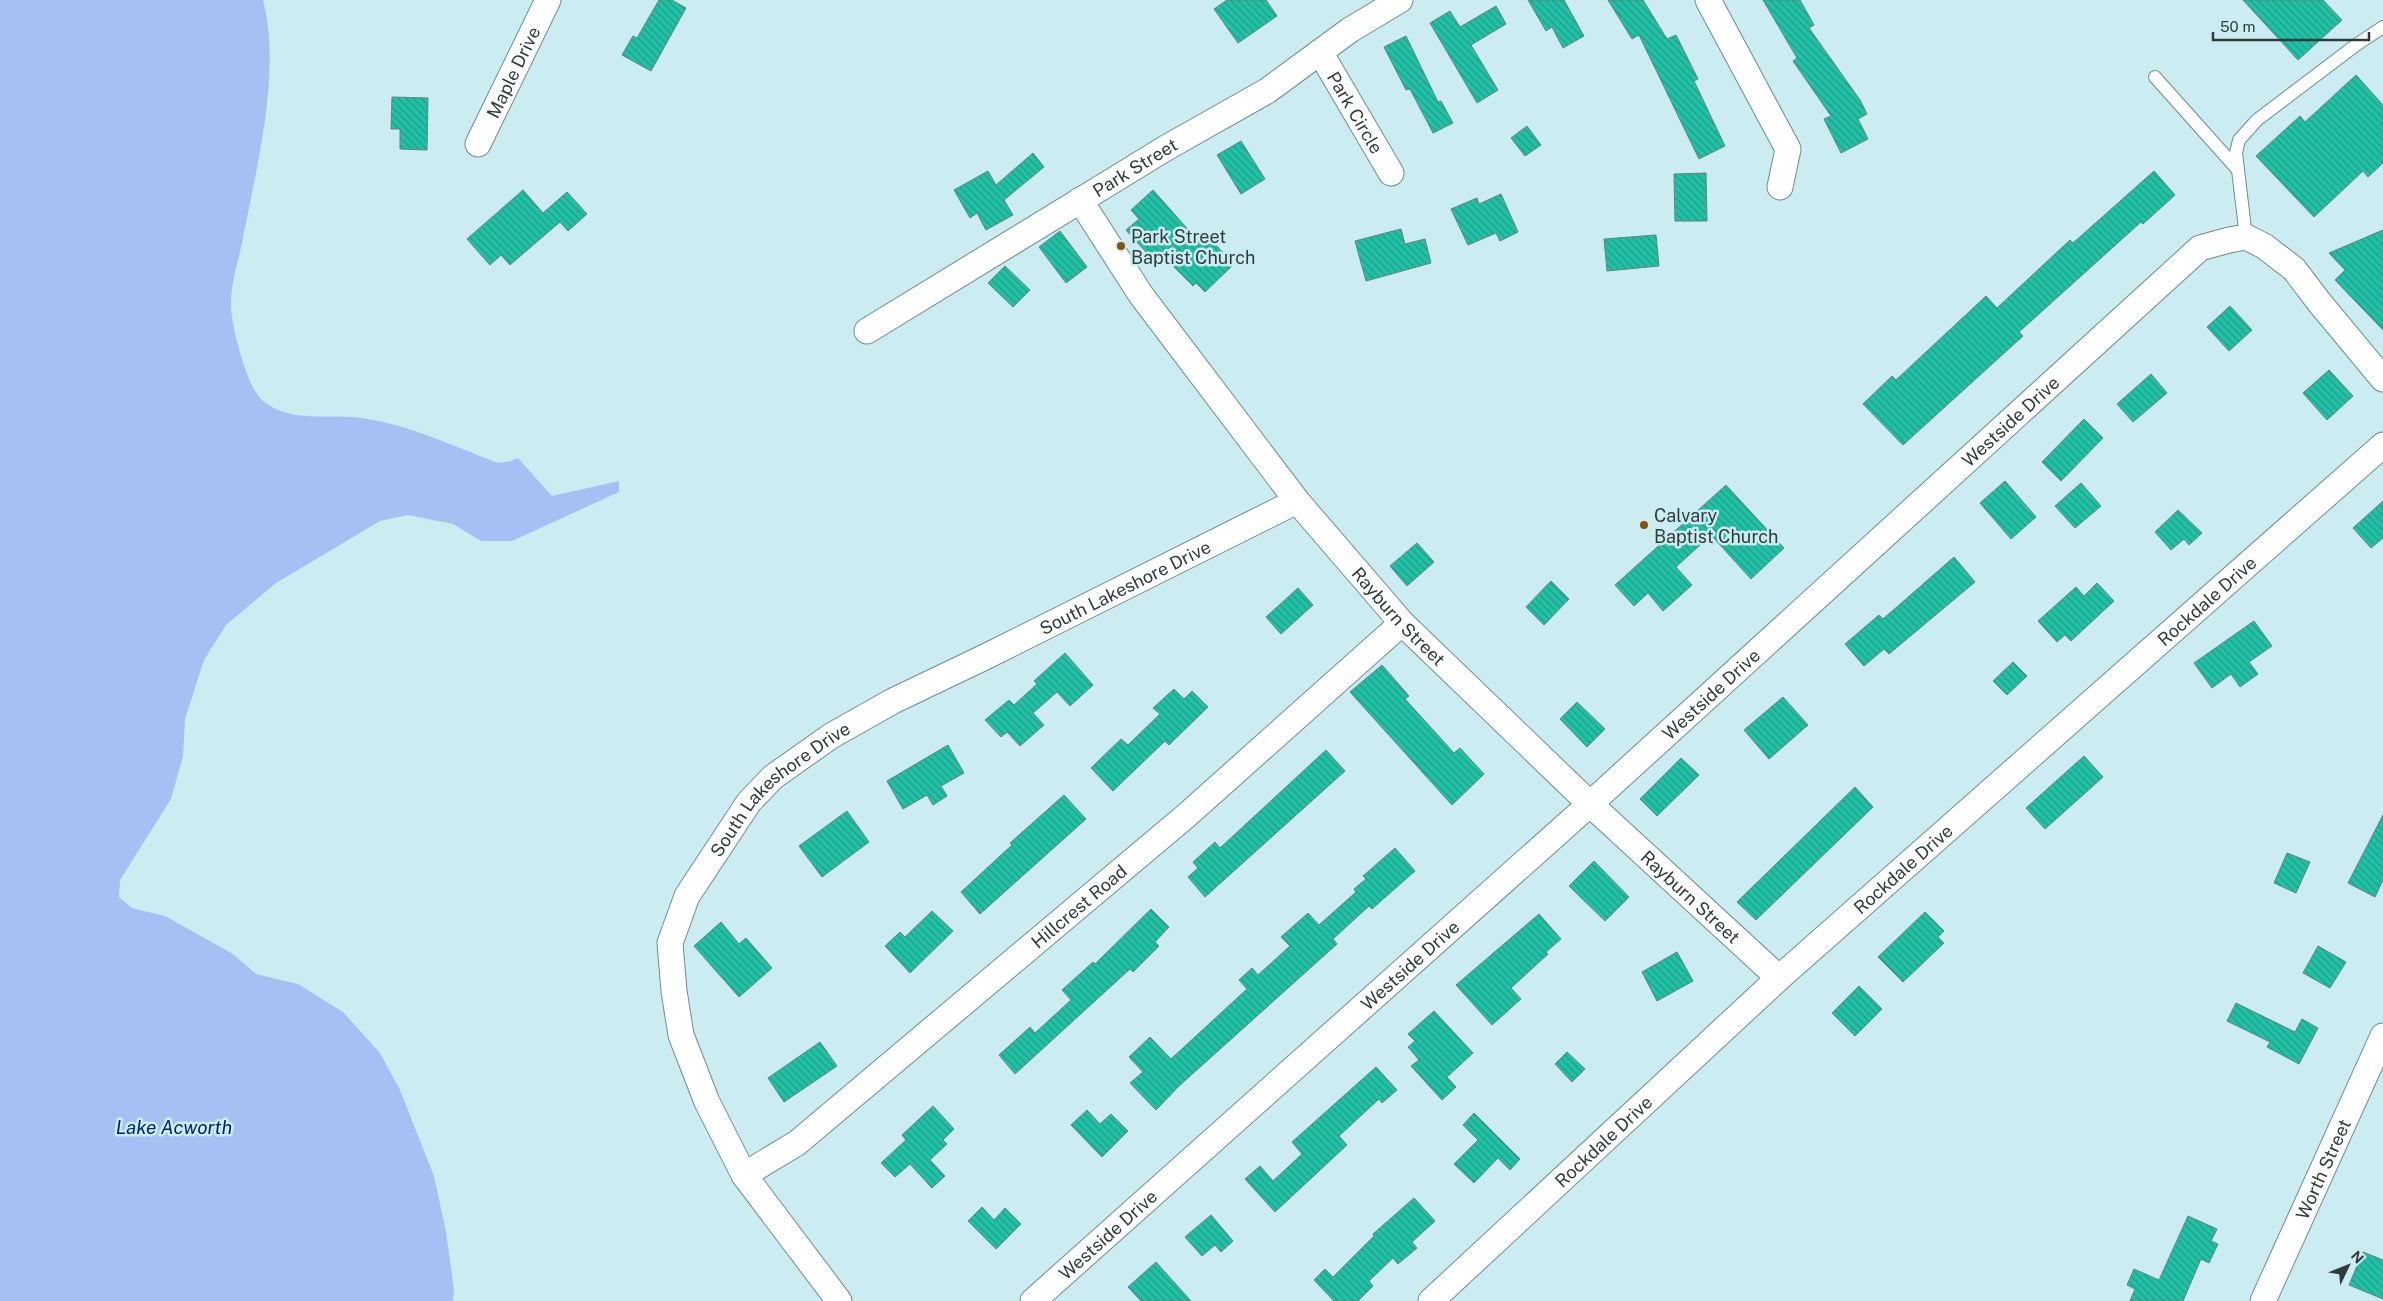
<svg xmlns="http://www.w3.org/2000/svg" width="2383" height="1301" viewBox="0 0 2383 1301" font-family="'Public Sans',sans-serif">
	<defs>
		<pattern id="building-back-hatch" width="6" height="6" patternUnits="userSpaceOnUse" patternTransform="scale(1.25)"><rect width="6" height="6" fill="#21c1a6"/><path d="M-1 5l2 2M0 0l6 6M5-1l2 2" fill="none" stroke="#1d9e89"/></pattern>
	</defs>
	<rect width="100%" height="100%" fill="#cbecf0"/>
	<path fill="#a5c1f3" d="M 0,0 L 263,0 C 282,73 256,169 242,243 C 238,262 231,283 231,302 C 230,323 247,388 263,401 C 292,424 328,413 362,418 C 409,425 454,446 498,463 L 511,461 L 518,458 L 552,496 L 619,481 L 619,492 L 512,541 L 481,541 L 453,524 L 408,515 L 380,521 L 276,583 L 226,625 L 204,660 L 185,719 L 183,756 L 171,799 L 120,880 L 119,897 L 132,908 L 165,916 L 233,954 L 256,974 L 298,984 L 343,1012 L 380,1053 L 400,1090 L 434,1176 L 446,1232 L 454,1290 L 453,1301 L 0,1301 Z"/>
	<g fill="url(#building-back-hatch)" stroke="#65837b">
		<polygon points="659,0 672,0 686,8 651,71 622,55 633,36 637,38"/>
		<polygon points="1227,0 1266,0 1277,16 1238,43 1214,9"/>
		<polygon points="1528,0 1564,0 1584,36 1563,48 1552,27 1546,31"/>
		<polygon points="1608,0 1643,0 1667,39 1676,35 1698,79 1694,81 1725,146 1699,159 1639,35 1632,39"/>
		<polygon points="1763,0 1800,0 1814,25 1809,28 1860,100 1867,114 1858,119 1868,139 1841,153 1824,119 1831,116 1793,61 1797,58"/>
		<polygon points="2243,0 2323,0 2342,20 2298,60"/>
		<polygon points="1496,6 1506,24 1471,45 1498,90 1477,103 1430,23 1450,11 1460,27"/>
		<polygon points="1406,36 1438,102 1441,101 1453,123 1433,133 1410,89 1406,90 1384,47"/>
		<polygon points="2356,75 2383,105 2383,163 2368,177 2363,171 2314,217 2256,156 2300,116 2305,122"/>
		<polygon points="392,97 428,98 427,150 400,149 400,129 391,129"/>
		<polygon points="1527,126 1541,145 1525,156 1511,138"/>
		<polygon points="1241,141 1265,179 1241,194 1217,155"/>
		<polygon points="1033,153 1044,167 1004,200 1013,215 986,230 977,213 970,218 954,190 988,171 996,185"/>
		<polygon points="2154,171 2175,195 2143,224 2141,222 2019,332 2023,336 1903,445 1863,404 1892,376 1896,380 1986,296 1997,308 2070,240 2073,243"/>
		<polygon points="1706,173 1707,221 1675,221 1674,174"/>
		<polygon points="523,190 543,213 567,192 587,214 568,231 560,222 510,265 501,255 490,265 467,239"/>
		<polygon points="1153,190 1200,243 1207,236 1234,264 1205,292 1196,283 1193,286 1163,256 1155,262 1126,230 1139,219 1131,210"/>
		<polygon points="1501,194 1518,232 1500,241 1496,233 1468,245 1451,209 1477,198 1479,204"/>
		<polygon points="1401,229 1405,244 1425,239 1431,263 1366,281 1355,241"/>
		<polygon points="2383,230 2383,330 2335,280 2345,270 2329,253"/>
		<polygon points="1060,231 1087,267 1066,283 1039,247"/>
		<polygon points="1656,235 1659,266 1607,271 1604,239"/>
		<polygon points="1005,266 1030,290 1013,307 988,283"/>
		<polygon points="2230,306 2252,330 2229,351 2207,327"/>
		<polygon points="2329,370 2353,396 2327,420 2303,393"/>
		<polygon points="2151,374 2167,393 2133,422 2117,404"/>
		<polygon points="2084,419 2103,438 2061,481 2042,462"/>
		<polygon points="2005,481 2036,517 2011,539 1980,503"/>
		<polygon points="2081,483 2101,506 2075,528 2055,506"/>
		<polygon points="1726,485 1784,548 1751,579 1711,535 1676,567 1692,585 1663,611 1648,593 1634,606 1615,585"/>
		<polygon points="2383,501 2383,538 2371,548 2353,528"/>
		<polygon points="2178,510 2202,533 2189,545 2184,539 2171,550 2155,532"/>
		<polygon points="1417,543 1434,562 1407,586 1390,566"/>
		<polygon points="1954,557 1975,582 1889,654 1884,649 1864,666 1845,644 1879,615 1883,619"/>
		<polygon points="1551,581 1569,599 1544,625 1526,607"/>
		<polygon points="2097,583 2114,601 2071,641 2065,635 2057,642 2038,621 2076,587 2084,596"/>
		<polygon points="1298,588 1313,605 1281,634 1266,617"/>
		<polygon points="2254,621 2272,646 2249,662 2258,674 2240,687 2231,674 2212,688 2194,663"/>
		<polygon points="1065,653 1093,685 1070,706 1057,692 1033,713 1044,725 1020,746 1007,732 1001,737 985,720 1009,700 1014,705 1037,684 1034,681"/>
		<polygon points="2013,662 2027,676 2007,695 1993,681"/>
		<polygon points="1382,665 1409,696 1405,699 1454,753 1460,748 1484,774 1452,805 1350,692"/>
		<polygon points="1174,689 1184,699 1192,691 1208,707 1169,745 1165,741 1113,791 1091,768 1121,739 1128,745 1160,714 1153,708"/>
		<polygon points="1783,697 1808,725 1769,759 1744,730"/>
		<polygon points="1577,702 1605,729 1587,747 1560,719"/>
		<polygon points="948,745 964,773 941,786 947,796 933,805 927,795 903,809 887,781"/>
		<polygon points="1326,750 1345,771 1205,897 1188,877 1198,868 1193,862 1215,842 1220,848"/>
		<polygon points="2084,756 2103,777 2045,829 2026,808"/>
		<polygon points="1681,758 1699,775 1657,816 1640,799"/>
		<polygon points="1855,787 1873,807 1756,920 1737,902"/>
		<polygon points="1064,795 1086,819 980,914 961,892 1012,845 1010,843"/>
		<polygon points="847,811 869,842 822,877 799,846"/>
		<polygon points="2383,815 2383,880 2375,897 2348,883"/>
		<polygon points="1395,848 1415,871 1372,909 1369,906 1333,939 1337,944 1179,1086 1156,1110 1130,1083 1143,1072 1129,1057 1150,1037 1171,1059 1247,989 1239,980 1252,968 1258,975 1290,946 1281,937 1308,913 1319,925 1356,892 1354,889 1366,879 1363,876"/>
		<polygon points="2287,853 2310,862 2296,893 2274,883"/>
		<polygon points="1594,861 1629,897 1605,921 1569,886"/>
		<polygon points="1151,909 1169,927 1155,942 1159,946 1133,972 1130,969 1015,1074 999,1055 1030,1027 1035,1033 1071,1000 1062,990 1093,962 1095,964"/>
		<polygon points="932,911 953,931 910,973 885,946 900,932 905,937"/>
		<polygon points="1925,912 1944,931 1938,937 1944,943 1903,982 1878,957"/>
		<polygon points="1539,914 1561,939 1546,952 1548,954 1511,988 1521,999 1492,1025 1456,985"/>
		<polygon points="721,922 739,944 746,938 772,968 739,997 694,946"/>
		<polygon points="2318,946 2346,962 2330,988 2303,973"/>
		<polygon points="1677,952 1693,981 1657,1001 1642,972"/>
		<polygon points="1859,986 1882,1009 1855,1036 1832,1013"/>
		<polygon points="2236,1003 2295,1032 2302,1019 2318,1028 2299,1064 2267,1047 2270,1042 2227,1021"/>
		<polygon points="1434,1011 1473,1053 1447,1077 1456,1087 1442,1100 1411,1066 1419,1060 1408,1047 1415,1041 1408,1034"/>
		<polygon points="820,1042 837,1066 784,1102 768,1078"/>
		<polygon points="1567,1052 1585,1069 1572,1082 1555,1064"/>
		<polygon points="1376,1067 1397,1090 1382,1103 1379,1099 1339,1136 1347,1145 1275,1212 1245,1179 1260,1166 1273,1181 1302,1154 1292,1142"/>
		<polygon points="933,1106 954,1129 943,1140 947,1144 930,1160 945,1176 932,1188 910,1164 895,1177 881,1163 906,1140 902,1135"/>
		<polygon points="1087,1110 1100,1124 1111,1114 1128,1131 1102,1157 1071,1125"/>
		<polygon points="1474,1113 1520,1159 1510,1170 1498,1158 1474,1183 1454,1164 1478,1140 1463,1125"/>
		<polygon points="1414,1198 1435,1221 1412,1242 1417,1248 1398,1264 1393,1258 1369,1281 1373,1286 1358,1301 1334,1301 1314,1280 1325,1269 1333,1277 1374,1236 1373,1234"/>
		<polygon points="982,1207 994,1220 1005,1208 1021,1224 996,1249 968,1221"/>
		<polygon points="1211,1215 1233,1241 1221,1252 1215,1245 1202,1256 1185,1237"/>
		<polygon points="2188,1216 2217,1229 2211,1241 2218,1244 2209,1263 2201,1259 2183,1301 2130,1301 2135,1289 2127,1285 2134,1269 2159,1280"/>
		<polygon points="2363,1252 2383,1260 2383,1299 2349,1285"/>
		<polygon points="1156,1262 1191,1301 1141,1301 1128,1287"/>
	</g>
	<g fill="none" stroke-linecap="round" stroke-linejoin="round">
		<g stroke="#6e8d91" stroke-width="14">
			<g id="lane">
				<polyline points="2155,77 2238,170"/>
				<polyline points="2246,237 2236,153 2239,140 2257,120 2356,45 2383,27"/>
			</g>
		</g>
		<g stroke="#6e8d91" stroke-width="27">
			<g id="street">
				<polyline points="1708,0 1788,149 1780,187"/>
				<path id="s1" d="M 1320,52 L 1391,173"/>
				<path id="s2" d="M 478,144 L 548,0"/>
				<path id="s3" d="M 1080,200 L 1141,295 L 1297,501 L 1402,623 L 1590,804 L 1779,978"/>
				<path id="s4" d="M 867,331 L 1166,148 L 1267,91 L 1350,30 L 1400,0"/>
				<path id="s5" d="M 744,1175 L 797,1143 L 1187,815 L 1402,623"/>
				<path id="s6" d="M 839,1301 L 744,1175 L 707,1102 L 681,1035 L 674,991 L 670,943 L 687,896 L 749,802 L 773,777 L 831,736 L 893,701 L 987,656 L 1297,501"/>
				<path id="s7" d="M 1033,1301 L 1590,804 L 2200,248 L 2229,240 L 2246,237 L 2264,246 L 2294,269 L 2319,302 L 2383,379"/>
				<path id="s8" d="M 1431,1301 L 1779,978 L 2383,445"/>
				<path id="s9" d="M 2263,1301 L 2383,1036"/>
			</g>
		</g>
		<use href="#lane" stroke="#fff" stroke-width="12"/>
		<use href="#street" stroke="#fff" stroke-width="25"/>
	</g>
	<g fill="#8a5106" stroke="#cbecf0" stroke-width="2">
		<circle cx="1121" cy="246" r="5"/>
		<circle cx="1644" cy="525" r="5"/>
	</g>
	<g text-anchor="middle" dominant-baseline="central" stroke-width="5" stroke-linejoin="round" paint-order="stroke">
		<g font-size="18" fill="#2f3c3e" stroke="#cbecf0">
			<text stroke="none"><textPath href="#s2" startOffset="80">Maple Drive</textPath></text>
			<text stroke="none"><textPath href="#s1" startOffset="70">Park Circle</textPath></text>
			<text stroke="none"><textPath href="#s4" startOffset="314">Park Street</textPath></text>
			<text stroke="none"><textPath href="#s7" startOffset="1315">Westside Drive</textPath></text>
			<text stroke="none"><textPath href="#s6" startOffset="1002">South Lakeshore Drive</textPath></text>
			<text stroke="none"><textPath href="#s8" startOffset="1045">Rockdale Drive</textPath></text>
			<text stroke="none"><textPath href="#s3" startOffset="525">Rayburn Street</textPath></text>
			<text stroke="none"><textPath href="#s7" startOffset="910">Westside Drive</textPath></text>
			<text stroke="none"><textPath href="#s6" startOffset="598">South Lakeshore Drive</textPath></text>
			<text stroke="none"><textPath href="#s8" startOffset="640">Rockdale Drive</textPath></text>
			<text stroke="none"><textPath href="#s3" startOffset="930">Rayburn Street</textPath></text>
			<text stroke="none"><textPath href="#s5" startOffset="430">Hillcrest Road</textPath></text>
			<text stroke="none"><textPath href="#s7" startOffset="505">Westside Drive</textPath></text>
			<text stroke="none"><textPath href="#s8" startOffset="235">Rockdale Drive</textPath></text>
			<text stroke="none"><textPath href="#s9" startOffset="145">Worth Street</textPath></text>
			<text stroke="none"><textPath href="#s7" startOffset="100">Westside Drive</textPath></text>
		</g>
		<g font-size="18" fill="#2f3c3e" stroke="#cbecf0" text-anchor="start">
			<text x="1131" y="236">Park Street<tspan x="1131" dy="21">Baptist Church</tspan></text>
			<text x="1654" y="515">Calvary<tspan x="1654" dy="21">Baptist Church</tspan></text>
		</g>
		<g font-size="19" font-style="italic" fill="#012469" stroke="#cbecf0">
			<text x="174" y="1127">Lake Acworth</text>
		</g>
	</g>
	<g transform="translate(2348 1266) rotate(47)" stroke="#cbecf0" stroke-width="4" paint-order="stroke">
	<path d="M0-4L9 19L0 12L-9 19Z" fill="#2f3c3e"/>
	<text y="-8" font-size="14" font-weight="bold" text-anchor="middle" fill="#2f3c3e">N</text>
	</g>
	<path d="M2213 32v8h156v-8" fill="none" stroke="#2f3c3e" stroke-width="2.5"/>
	<text x="2220" y="32" font-size="15" fill="#2f3c3e" stroke="#cbecf0" stroke-width="4" paint-order="stroke">50 m</text>
</svg>
